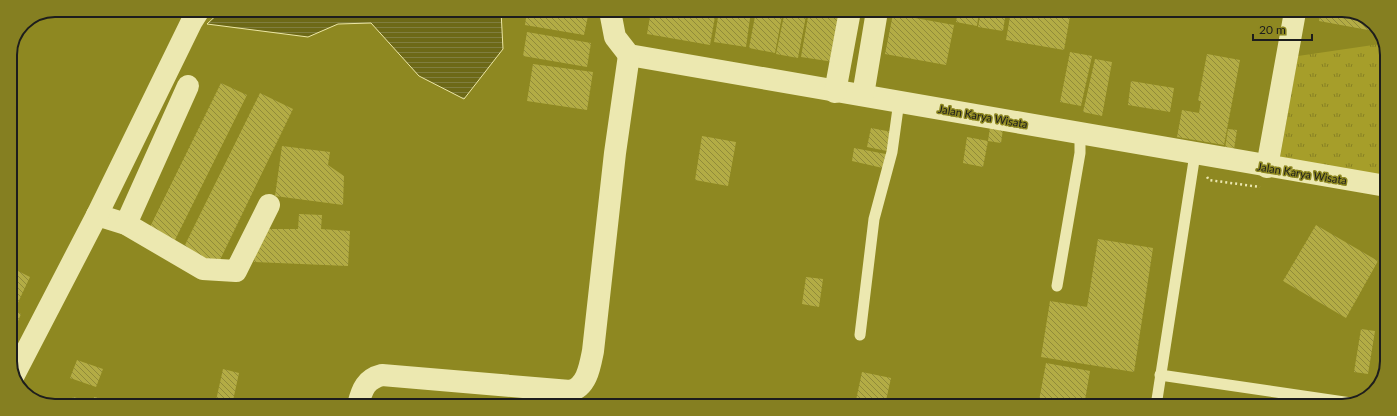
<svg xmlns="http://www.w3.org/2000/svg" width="1397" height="416" viewBox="0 0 1397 416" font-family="Lato,sans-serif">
	<defs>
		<pattern id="grass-tufts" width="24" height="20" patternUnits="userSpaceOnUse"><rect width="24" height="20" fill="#a69e2a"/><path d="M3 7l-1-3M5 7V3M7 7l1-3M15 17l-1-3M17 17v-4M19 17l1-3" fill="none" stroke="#878023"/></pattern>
		<pattern id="water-rules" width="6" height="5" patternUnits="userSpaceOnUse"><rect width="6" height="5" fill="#6d6917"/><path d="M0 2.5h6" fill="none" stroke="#807e40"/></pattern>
		<pattern id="building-back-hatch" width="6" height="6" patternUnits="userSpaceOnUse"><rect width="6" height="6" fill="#b3ac45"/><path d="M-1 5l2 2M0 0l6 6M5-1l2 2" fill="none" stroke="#918b39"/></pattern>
	</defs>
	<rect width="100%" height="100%" fill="#8e8821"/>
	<polygon fill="url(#grass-tufts)" points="1380,44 1384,45 1387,52 1386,177 1280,158 1298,56"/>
	<polygon fill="url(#water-rules)" stroke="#ede7a3" points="222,10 501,11 503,49 464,99 419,76 371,23 338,24 308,37 207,24"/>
	<g fill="url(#building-back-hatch)">
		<polygon points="527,11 589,11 584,35 525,25"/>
		<polygon points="651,11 716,11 710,45 647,34"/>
		<polygon points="719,11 751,11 746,47 714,42"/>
		<polygon points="756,11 783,11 775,53 749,48"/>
		<polygon points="785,11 807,11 798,58 776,54"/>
		<polygon points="809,11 842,15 834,62 801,57"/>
		<polygon points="902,11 920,11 920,15"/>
		<polygon points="933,11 948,11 948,15"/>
		<polygon points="958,11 979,11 977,26 956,22"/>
		<polygon points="981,11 1006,11 1003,31 978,27"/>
		<polygon points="1011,11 1071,11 1064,50 1006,40"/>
		<polygon points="1321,12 1354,12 1378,28 1379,32 1319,21"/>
		<polygon points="893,14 954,25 946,65 885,54"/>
		<polygon points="527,32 591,43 587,67 523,56"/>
		<polygon points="1070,52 1092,56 1081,106 1060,102"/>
		<polygon points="1207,54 1240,60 1224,145 1177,137 1182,110 1199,113 1201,101 1198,101"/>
		<polygon points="1095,59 1112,62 1102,116 1083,112"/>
		<polygon points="533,64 593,72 587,110 527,101"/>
		<polygon points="1131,81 1174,88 1170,112 1128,105"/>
		<polygon points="221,83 247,95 172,246 147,233"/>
		<polygon points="260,93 293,109 218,264 184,247"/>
		<polygon points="990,127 1003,129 1001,143 988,141"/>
		<polygon points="871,128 892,132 887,151 867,147"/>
		<polygon points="1228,129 1237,130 1234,149 1225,148"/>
		<polygon points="702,136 736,142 728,186 695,180"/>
		<polygon points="967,137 988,141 983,167 963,163"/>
		<polygon points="282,146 330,152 328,165 344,176 343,205 275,196"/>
		<polygon points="854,148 891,155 887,169 852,161"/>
		<polygon points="299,214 322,215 321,229 350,231 348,266 254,262 259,229 298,229"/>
		<polygon points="1316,225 1378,261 1346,318 1283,281"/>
		<polygon points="1098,239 1153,248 1134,372 1041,357 1050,301 1087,307"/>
		<polygon points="10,267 30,277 14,311 21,314 14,330 10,328"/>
		<polygon points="806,277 823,279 819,307 802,304"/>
		<polygon points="1361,329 1375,331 1368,374 1354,372"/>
		<polygon points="77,360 103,369 96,387 70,378"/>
		<polygon points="1046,363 1090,371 1084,406 1038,406"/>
		<polygon points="223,369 239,373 232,405 215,405"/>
		<polygon points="862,372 891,378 885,405 855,405"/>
		<polygon points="73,397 92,402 91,404 71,404"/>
		<polygon points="94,397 129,404 129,405 93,404"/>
	</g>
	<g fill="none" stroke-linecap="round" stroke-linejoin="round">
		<polyline stroke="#ece8b0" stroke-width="2.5" stroke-dasharray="2 3" stroke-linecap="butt" points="1207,177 1209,180 1260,187"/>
		<g stroke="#ece8b0" stroke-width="11">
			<polyline points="1057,286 1080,153 1080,134"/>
			<polyline points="860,335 874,219 892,152 899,101"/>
			<polyline points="1160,375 1351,403"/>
			<polyline points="1156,406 1195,154"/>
		</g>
		<g stroke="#ece8b0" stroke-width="22">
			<polyline points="610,11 615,37 629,55 1386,186"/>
			<polyline points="835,92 850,11"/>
			<polyline points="863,95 877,11"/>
			<polyline points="1267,167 1295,12"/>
			<polyline points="97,215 126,224 203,269 236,271 269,205"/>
			<polyline points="126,224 188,86"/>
			<polyline points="14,375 97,215 192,21 199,10"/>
			<path d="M 358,405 C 362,389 366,379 382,375 L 570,391 C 587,387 590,366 593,351 L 615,153 L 629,55"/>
		</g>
	</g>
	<g text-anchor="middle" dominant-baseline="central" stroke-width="3" stroke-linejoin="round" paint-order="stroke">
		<g font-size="11" fill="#1d1d1d" stroke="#8e8821">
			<text transform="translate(983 116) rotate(10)">Jalan Karya Wisata</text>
			<text transform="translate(1302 173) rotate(9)">Jalan Karya Wisata</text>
		</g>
	</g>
	<path d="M0 0H1397V416H0ZM55 17H1342A38 38 0 0 1 1380 55V361A38 38 0 0 1 1342 399H55A38 38 0 0 1 17 361V55A38 38 0 0 1 55 17Z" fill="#857f21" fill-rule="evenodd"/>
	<path fill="none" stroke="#1d1d1d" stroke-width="2" d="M55 17H1342A38 38 0 0 1 1380 55V361A38 38 0 0 1 1342 399H55A38 38 0 0 1 17 361V55A38 38 0 0 1 55 17Z"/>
	<path d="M1253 34v6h59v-6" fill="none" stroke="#1d1d1d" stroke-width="2"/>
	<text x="1259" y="34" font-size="12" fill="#1d1d1d" stroke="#8e8821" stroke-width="3" paint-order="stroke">20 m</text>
</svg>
